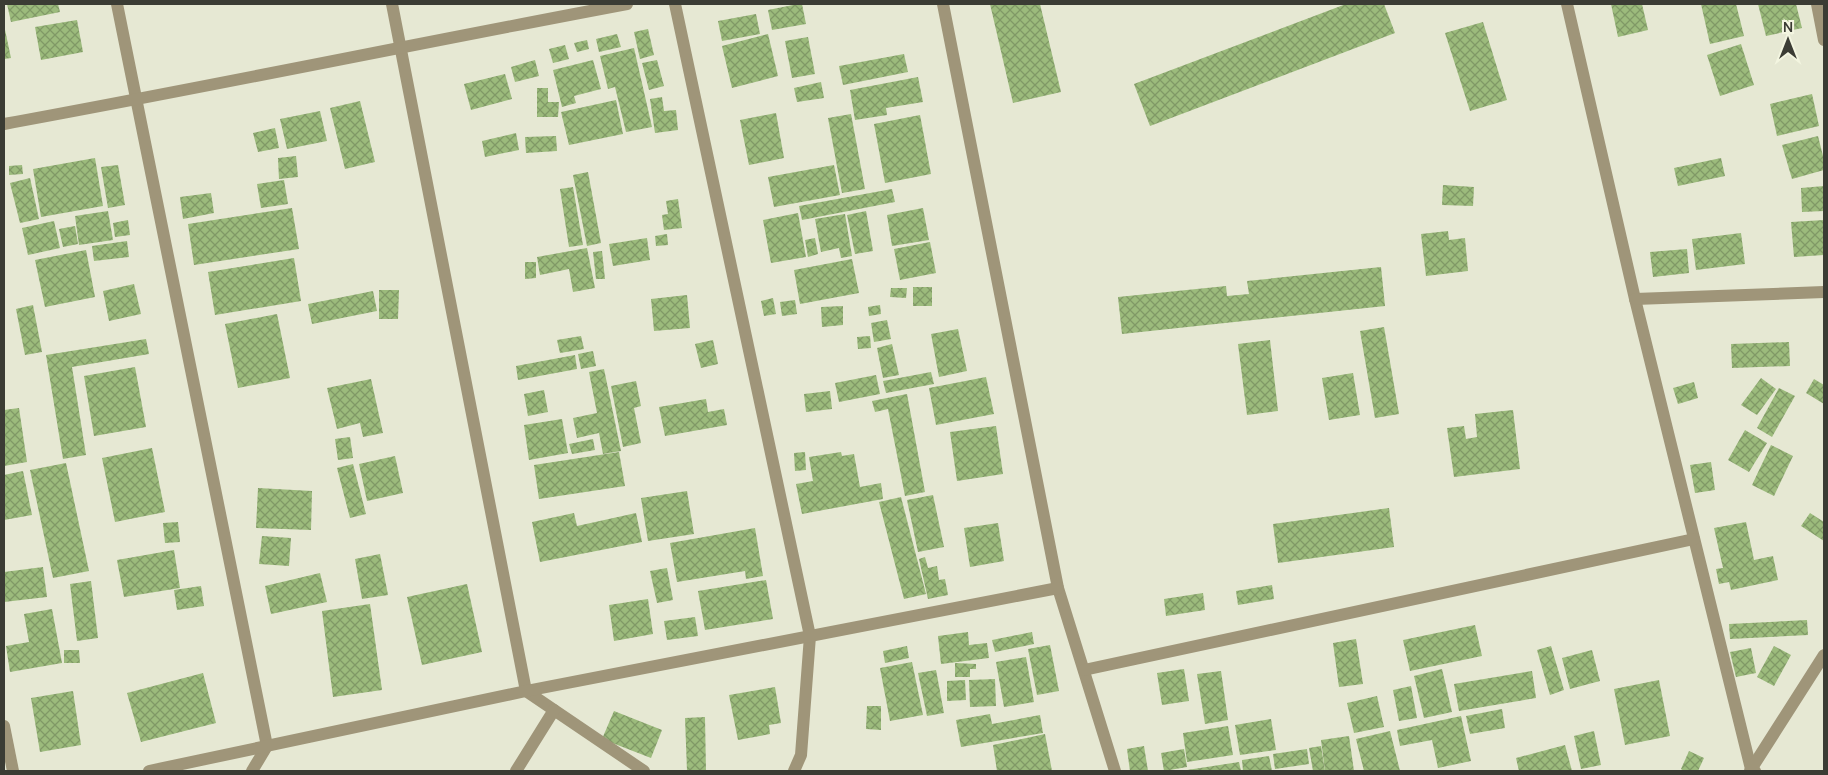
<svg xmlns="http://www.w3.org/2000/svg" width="1828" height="775" viewBox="0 0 1828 775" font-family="Manrope,sans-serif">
	<defs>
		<pattern id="building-cross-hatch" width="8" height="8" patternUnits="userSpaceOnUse" patternTransform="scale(1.25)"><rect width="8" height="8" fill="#9cbb7c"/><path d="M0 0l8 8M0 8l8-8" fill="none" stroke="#809966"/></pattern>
	</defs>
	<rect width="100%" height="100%" fill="#e6e8d3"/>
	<g fill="url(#building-cross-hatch)">
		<polygon points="7,4 58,4 60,12 11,22"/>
		<polygon points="798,4 802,4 806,24 772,30 768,10"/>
		<polygon points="990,4 1040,4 1061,92 1013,103"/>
		<polygon points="1346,4 1384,4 1395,33 1150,126 1134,84"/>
		<polygon points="1611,4 1642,4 1648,30 1618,37"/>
		<polygon points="1701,4 1736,4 1744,36 1710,44"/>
		<polygon points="1758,4 1796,4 1802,28 1766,36"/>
		<polygon points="756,14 760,34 722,41 718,21"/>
		<polygon points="77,20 83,52 41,60 35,27"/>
		<polygon points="1483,22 1507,100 1470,111 1445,33"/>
		<polygon points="4,25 11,58 4,59"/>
		<polygon points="648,29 654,55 640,59 634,32"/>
		<polygon points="617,34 621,47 599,52 596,39"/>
		<polygon points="768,34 778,76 732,88 722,46"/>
		<polygon points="808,37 815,74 792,78 785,41"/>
		<polygon points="587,40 589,49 577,52 574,43"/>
		<polygon points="1741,44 1754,85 1720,96 1707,55"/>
		<polygon points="565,45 569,59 553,63 549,49"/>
		<polygon points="634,48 652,127 626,132 615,87 608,89 600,56"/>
		<polygon points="904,54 908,72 843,85 839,66"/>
		<polygon points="535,60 539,76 515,82 511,67"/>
		<polygon points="593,60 601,89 574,96 576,103 562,107 553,70"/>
		<polygon points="657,60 664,86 649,90 642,63"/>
		<polygon points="505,74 512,99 471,110 464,84"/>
		<polygon points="918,77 923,102 886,108 887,115 855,120 850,90"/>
		<polygon points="821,82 824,98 797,102 794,88"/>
		<polygon points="537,88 548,88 548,102 559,102 558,117 537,117"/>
		<polygon points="1812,94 1819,126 1777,136 1770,104"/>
		<polygon points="662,97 664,111 676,110 678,130 655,133 650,99"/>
		<polygon points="616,100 623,134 569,145 561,112"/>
		<polygon points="360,101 375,162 345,169 330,108"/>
		<polygon points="320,111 327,141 287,149 280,119"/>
		<polygon points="776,113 784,158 749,165 740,120"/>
		<polygon points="851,114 865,189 842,193 828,118"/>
		<polygon points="920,115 931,174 885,183 874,124"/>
		<polygon points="275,128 279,148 258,152 253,133"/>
		<polygon points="516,133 519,150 485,157 482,141"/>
		<polygon points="556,136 557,151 526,153 525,137"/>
		<polygon points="1818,136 1824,160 1824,170 1792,179 1782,145"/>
		<polygon points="296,156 298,177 279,179 278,158"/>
		<polygon points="95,158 103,206 41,217 33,169"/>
		<polygon points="1721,158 1725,176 1678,186 1674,168"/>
		<polygon points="22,165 23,174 9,175 9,166"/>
		<polygon points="118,165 125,205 108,208 101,167"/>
		<polygon points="834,165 840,195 774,207 768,177"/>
		<polygon points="588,172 601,243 587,246 573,175"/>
		<polygon points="30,178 39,219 20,223 10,183"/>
		<polygon points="284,180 288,204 261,208 257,184"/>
		<polygon points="1443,185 1474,187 1473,206 1442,205"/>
		<polygon points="1824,186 1824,211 1802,212 1801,188"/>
		<polygon points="573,187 583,245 569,247 560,189"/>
		<polygon points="892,189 895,202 802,220 799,206"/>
		<polygon points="211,193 214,213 183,219 180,197"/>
		<polygon points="678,199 682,228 664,230 662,215 668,214 666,201"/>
		<polygon points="292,208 299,249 194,265 188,224"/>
		<polygon points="923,208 929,240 892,246 887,215"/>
		<polygon points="108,211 113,240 79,245 75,216"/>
		<polygon points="866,211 873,251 855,254 847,215"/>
		<polygon points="798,213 806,257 771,263 763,220"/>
		<polygon points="845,214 852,256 841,258 839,248 821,252 815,219"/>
		<polygon points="128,220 130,235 115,237 113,223"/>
		<polygon points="1824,220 1824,255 1794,257 1791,222"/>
		<polygon points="54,221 60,248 28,255 22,228"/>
		<polygon points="75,226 78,244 63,247 59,229"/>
		<polygon points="1448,231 1449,240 1465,238 1468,271 1426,276 1421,234"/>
		<polygon points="1741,233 1745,264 1696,270 1692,239"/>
		<polygon points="667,234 668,245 656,246 655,236"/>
		<polygon points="647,238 650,260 613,266 609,244"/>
		<polygon points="815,238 818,254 808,257 805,240"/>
		<polygon points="127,241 129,257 94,261 92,246"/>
		<polygon points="930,242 936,273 900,280 894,249"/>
		<polygon points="587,248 595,288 573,292 569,269 540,275 537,257"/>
		<polygon points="1687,249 1689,273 1653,277 1650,252"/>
		<polygon points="86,250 95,297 45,307 35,260"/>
		<polygon points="602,251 605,279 596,279 593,252"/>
		<polygon points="294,258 301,301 215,315 208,272"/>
		<polygon points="852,259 859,293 800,304 794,270"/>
		<polygon points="525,262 536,262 536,278 525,279"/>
		<polygon points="1381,267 1385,306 1122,334 1118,297 1226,286 1227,296 1249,294 1247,281"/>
		<polygon points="134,284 141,314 109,321 103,291"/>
		<rect x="913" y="287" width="19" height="19"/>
		<polygon points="891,288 907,288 906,298 890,297"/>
		<polygon points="379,290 399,290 398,319 379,319"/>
		<polygon points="373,291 377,311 312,324 308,304"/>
		<polygon points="687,295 690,328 654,331 651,299"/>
		<polygon points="773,298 776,314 764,316 761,301"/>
		<polygon points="795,300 797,314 782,316 780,302"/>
		<polygon points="33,305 42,352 25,355 16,309"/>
		<polygon points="880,305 881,314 869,316 868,307"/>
		<polygon points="843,306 843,325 822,327 821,307"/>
		<polygon points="277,314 290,378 238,388 225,324"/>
		<polygon points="887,320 891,339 874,342 871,323"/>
		<polygon points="1384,327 1399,414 1375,418 1360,331"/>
		<polygon points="958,329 967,371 939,377 931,334"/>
		<polygon points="581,336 584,349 560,353 557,340"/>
		<polygon points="870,336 871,348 858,349 857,337"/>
		<polygon points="146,339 149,354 72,367 86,455 63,459 46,355"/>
		<polygon points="713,340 718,364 701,368 695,344"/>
		<polygon points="1270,340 1278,411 1247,415 1238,344"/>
		<polygon points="1789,342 1790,366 1732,368 1731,344"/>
		<polygon points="892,344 899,375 883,378 877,348"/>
		<polygon points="593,351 596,366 581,369 578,354"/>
		<polygon points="575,355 577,369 518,380 516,366"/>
		<polygon points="135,367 146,427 94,436 84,376"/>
		<polygon points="604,369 621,451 603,454 599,433 577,438 573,418 597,413 589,372"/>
		<polygon points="931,372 934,384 886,393 883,381"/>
		<polygon points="1353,373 1360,415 1329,420 1322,378"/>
		<polygon points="876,375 880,394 839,402 835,383"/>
		<polygon points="986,377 994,414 936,425 929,388"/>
		<polygon points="1761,378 1776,389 1757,415 1741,405"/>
		<polygon points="371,379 383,433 363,437 360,423 337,429 327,388"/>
		<polygon points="1814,379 1824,385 1824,404 1806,393"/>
		<polygon points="636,381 641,406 634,408 641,443 623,447 611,386"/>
		<polygon points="1694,382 1698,398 1678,404 1673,388"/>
		<polygon points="1779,388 1795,396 1772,437 1757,428"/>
		<polygon points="544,390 548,412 528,416 524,394"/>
		<polygon points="830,391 832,409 806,412 804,394"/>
		<polygon points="907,394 925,492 905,496 888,409 875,412 872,401"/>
		<polygon points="706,399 708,412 724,409 727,425 665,436 659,407"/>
		<polygon points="19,408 27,462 4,466 4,410"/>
		<polygon points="1513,410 1520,469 1454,477 1447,428 1464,426 1466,439 1477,437 1475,414"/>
		<polygon points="562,419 568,453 529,460 524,425"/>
		<polygon points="996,426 1003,474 957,481 950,432"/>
		<polygon points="1745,430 1767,443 1749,472 1728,460"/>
		<polygon points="350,437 353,458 338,460 335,439"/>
		<polygon points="593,439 595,450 572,454 569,444"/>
		<polygon points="1771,445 1793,456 1774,496 1752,485"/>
		<polygon points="152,448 165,512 115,522 102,458"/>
		<polygon points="619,452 625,486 539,499 534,465"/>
		<polygon points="805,452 806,470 795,471 794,453"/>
		<polygon points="841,452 842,456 854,454 860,487 881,483 883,499 802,514 796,484 813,481 809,457"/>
		<polygon points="395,456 403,493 367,501 359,464"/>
		<polygon points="1711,462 1715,490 1695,493 1690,465"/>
		<polygon points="66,463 89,571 53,578 30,470"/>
		<polygon points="353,464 366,514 350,518 337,468"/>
		<polygon points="23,471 32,515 4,520 4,475"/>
		<polygon points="258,488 312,491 311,530 256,528"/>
		<polygon points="687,491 694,534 648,541 641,498"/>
		<polygon points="933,495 944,547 918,552 907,500"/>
		<polygon points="901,497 926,594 904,599 879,502"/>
		<polygon points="1389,508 1394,547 1278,563 1273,524"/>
		<polygon points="574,513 577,526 636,513 642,542 540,562 532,522"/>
		<polygon points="1810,513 1824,522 1824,541 1801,526"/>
		<polygon points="178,522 180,542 165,543 163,523"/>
		<polygon points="1746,522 1754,560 1773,556 1778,580 1731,590 1729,582 1719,584 1716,569 1723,568 1714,528"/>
		<polygon points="998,523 1004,561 970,567 964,528"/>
		<polygon points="755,528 763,576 746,579 745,571 677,582 670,543"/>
		<polygon points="262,536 291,538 289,566 259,564"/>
		<polygon points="174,550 180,588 124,597 117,560"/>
		<polygon points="380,554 388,595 362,599 355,559"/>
		<polygon points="925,557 928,568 937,566 939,580 945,579 948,595 928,599 919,559"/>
		<polygon points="43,567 47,597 4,602 4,572"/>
		<polygon points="667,568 673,600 657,603 650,571"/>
		<polygon points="320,573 327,602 271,614 265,586"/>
		<polygon points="766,580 773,619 705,630 698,591"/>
		<polygon points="91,581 98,638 77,641 70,584"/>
		<polygon points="467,584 482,652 422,665 407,597"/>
		<polygon points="1272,585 1274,599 1238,605 1236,591"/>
		<polygon points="201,586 204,606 177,610 174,590"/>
		<polygon points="1203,593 1205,610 1166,616 1164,599"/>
		<polygon points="648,599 653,634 614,641 609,605"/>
		<polygon points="370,604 382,690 333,697 322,611"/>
		<polygon points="52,609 62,663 10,672 6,646 29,642 24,614"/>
		<polygon points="695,617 698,636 667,640 664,621"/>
		<polygon points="1807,620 1808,635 1730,639 1729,624"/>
		<polygon points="1475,625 1482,656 1410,671 1403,640"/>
		<polygon points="968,632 969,645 987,643 989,658 941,664 938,636"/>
		<polygon points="1032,632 1034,644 995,652 992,640"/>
		<polygon points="1356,639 1363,684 1339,687 1333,643"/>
		<polygon points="1050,645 1059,691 1037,695 1028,649"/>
		<polygon points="907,646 909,658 885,663 883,651"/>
		<polygon points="1551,646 1564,690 1550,695 1537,650"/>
		<polygon points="1774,646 1791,655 1774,686 1757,677"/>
		<polygon points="1751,648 1756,673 1736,677 1730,652"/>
		<polygon points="64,650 79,650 80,663 64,663"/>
		<polygon points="1592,650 1600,681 1570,689 1562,658"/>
		<polygon points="1026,657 1034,702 1004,707 996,662"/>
		<polygon points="912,662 923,715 890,721 880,668"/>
		<polygon points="955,663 976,664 976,669 970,669 970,677 955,677"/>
		<polygon points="1184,669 1189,701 1162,705 1157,673"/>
		<polygon points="1442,669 1452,712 1424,718 1414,676"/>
		<polygon points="936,670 944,713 927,716 918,673"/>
		<polygon points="1221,671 1228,720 1205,724 1197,674"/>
		<polygon points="1532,671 1536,698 1459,711 1454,684"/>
		<polygon points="203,673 216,723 141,742 127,693"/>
		<polygon points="995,679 996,706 970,707 969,680"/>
		<polygon points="965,680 966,700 947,701 947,681"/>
		<polygon points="1659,680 1670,736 1625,745 1614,689"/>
		<polygon points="1411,686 1417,718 1399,721 1393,690"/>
		<polygon points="775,687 781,723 769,725 770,734 738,740 729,695"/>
		<polygon points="73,691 81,745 40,752 31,698"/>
		<polygon points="1377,696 1384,727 1354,733 1347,703"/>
		<polygon points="867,706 881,706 881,730 866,729"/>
		<polygon points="1502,709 1505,728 1470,734 1466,716"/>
		<polygon points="614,711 662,730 651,758 602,739"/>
		<polygon points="990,714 992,724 1040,715 1043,733 961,747 956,720"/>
		<polygon points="1461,716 1471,761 1438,768 1432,740 1400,746 1397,730"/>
		<polygon points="705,717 706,771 687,771 685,718"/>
		<polygon points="1271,719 1276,750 1240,755 1235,725"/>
		<polygon points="1228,726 1233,755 1187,762 1183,733"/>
		<polygon points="1390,731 1400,771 1364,771 1356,739"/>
		<polygon points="1594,731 1601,765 1581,769 1574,736"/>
		<polygon points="1045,734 1052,771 997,771 993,745"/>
		<polygon points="1349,736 1354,771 1325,771 1321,740"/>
		<polygon points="1565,745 1572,771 1519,771 1516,758"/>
		<polygon points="1144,746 1148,771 1130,771 1127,749"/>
		<polygon points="1321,746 1325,771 1313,771 1309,748"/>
		<polygon points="1184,749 1187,767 1164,771 1161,753"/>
		<polygon points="1307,749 1309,764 1275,769 1273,754"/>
		<polygon points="1689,751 1704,758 1698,771 1684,771 1681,769"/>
		<polygon points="1269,756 1272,771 1243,771 1242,760"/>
		<polygon points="1239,762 1241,771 1187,771 1187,770"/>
	</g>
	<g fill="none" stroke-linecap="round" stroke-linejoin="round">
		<g stroke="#9f9579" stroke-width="12">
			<polyline points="117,4 267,746 252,771"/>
			<polyline points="392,4 526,691 644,771"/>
			<polyline points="675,4 810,636 801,755 794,771"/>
			<polyline points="943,4 1058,588 1115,771"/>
			<polyline points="1567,4 1635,299 1751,769 1755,771"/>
			<polyline points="1817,4 1824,40"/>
			<path d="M 4,124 C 212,86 419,43 627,4"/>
			<polyline points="1635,299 1824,292"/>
			<polyline points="1084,670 1694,539"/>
			<polyline points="4,726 13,771"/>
			<polyline points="149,771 526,691 1058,588"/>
			<polyline points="516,771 554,710"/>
			<polyline points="1750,771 1824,655"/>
		</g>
	</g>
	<rect width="1828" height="775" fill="none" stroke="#3b3c34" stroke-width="10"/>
	<g transform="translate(1788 40)" stroke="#f3f5e0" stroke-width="4" paint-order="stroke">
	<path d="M0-4L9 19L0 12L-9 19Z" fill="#3b3c34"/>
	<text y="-8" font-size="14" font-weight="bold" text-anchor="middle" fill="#3b3c34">N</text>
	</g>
</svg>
